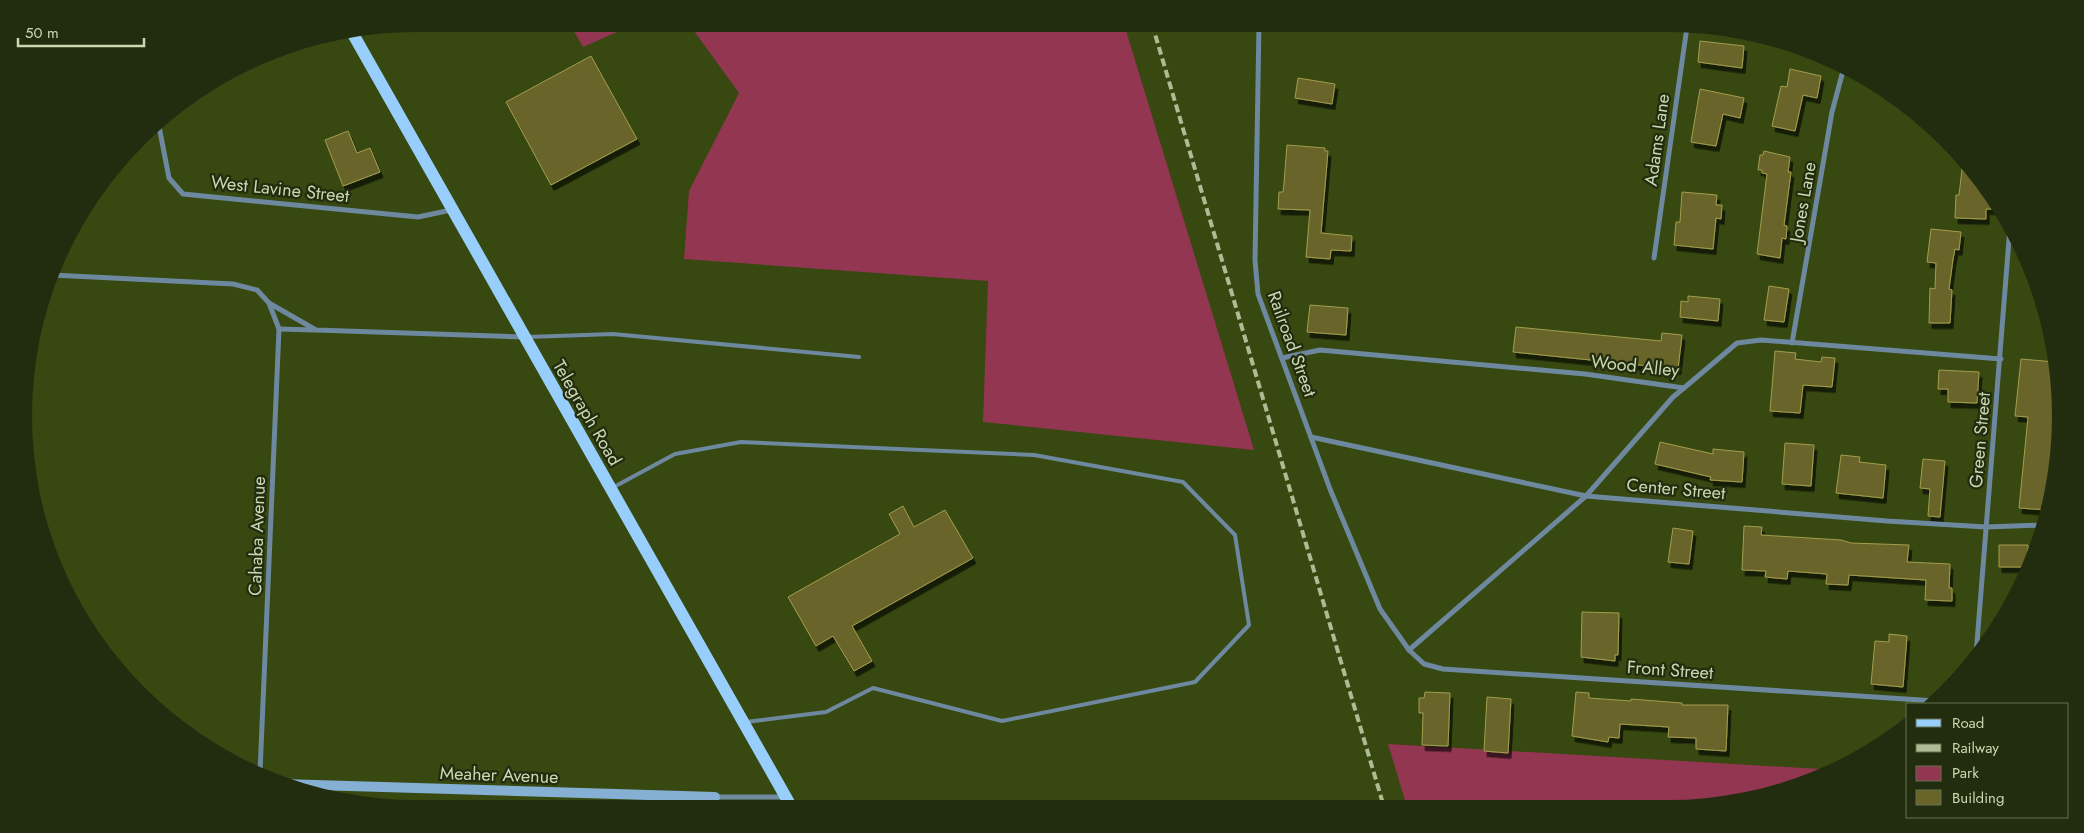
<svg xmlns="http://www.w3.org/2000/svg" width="2084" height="833" viewBox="0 0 2084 833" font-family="Jost,sans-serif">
	<defs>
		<filter id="shadow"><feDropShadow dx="3" dy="5.5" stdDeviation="0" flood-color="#0009"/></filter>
	</defs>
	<rect width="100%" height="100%" fill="#374810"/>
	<g fill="#933652">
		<polygon points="570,24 635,24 583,47"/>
		<polygon points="689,24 1124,24 1254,450 983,422 988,281 684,259 689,191 739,93"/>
		<polygon points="1388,744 1838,770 1719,806 1407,807"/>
	</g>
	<g fill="#696529" stroke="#a39d4d" filter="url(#shadow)">
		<polygon points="1700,41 1744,46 1742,68 1698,62"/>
		<polygon points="591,56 637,139 551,185 506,102"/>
		<polygon points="1790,69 1821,76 1817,98 1803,95 1795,131 1772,126 1781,86 1787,87"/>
		<polygon points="1298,78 1335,84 1332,104 1295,98"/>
		<polygon points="1700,89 1744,98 1740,118 1723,114 1716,146 1691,142"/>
		<polygon points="348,131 357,153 370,148 380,172 343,186 325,140"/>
		<polygon points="1287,145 1325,148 1325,151 1328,151 1321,233 1352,236 1351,251 1331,250 1330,259 1306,257 1310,210 1278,209 1279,192 1283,192 1284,183"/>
		<polygon points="1764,151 1790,157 1788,172 1791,172 1784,225 1787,226 1786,239 1782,238 1780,258 1757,254 1767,174 1762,173 1762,170 1758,170 1760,155 1763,155"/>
		<polygon points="1963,161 1979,177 1992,199 1992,209 1986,209 1986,219 1955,218 1956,195 1959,195"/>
		<polygon points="1682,192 1717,195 1716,205 1722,205 1721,219 1716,218 1713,249 1674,245 1676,222 1680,222"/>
		<polygon points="1931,229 1961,232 1959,250 1955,249 1953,259 1949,289 1952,290 1950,323 1929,323 1930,288 1935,289 1936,263 1927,262"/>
		<polygon points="1769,286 1789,289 1784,322 1764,320"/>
		<polygon points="1688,296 1720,299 1718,321 1680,317 1681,301 1688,302"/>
		<polygon points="1310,305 1348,308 1346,335 1307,332"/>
		<polygon points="1516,327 1661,341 1662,333 1682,335 1678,369 1513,352"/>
		<polygon points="1775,351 1796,353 1795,359 1821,362 1822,357 1835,358 1832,387 1803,385 1800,413 1770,411"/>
		<polygon points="2021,359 2055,362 2059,391 2057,468 2047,510 2019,508 2028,417 2015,416"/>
		<polygon points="1939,370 1979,372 1977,403 1948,402 1948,389 1938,389"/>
		<polygon points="1660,442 1713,454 1713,449 1744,452 1742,482 1710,480 1711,477 1655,464"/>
		<polygon points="1785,443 1814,445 1811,486 1782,484"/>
		<polygon points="1841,455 1860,457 1859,462 1886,465 1883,498 1836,493"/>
		<polygon points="1923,459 1945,461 1940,517 1928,516 1930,489 1920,488"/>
		<polygon points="903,506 914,527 945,510 973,558 852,626 872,661 854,671 833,636 816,646 788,597 900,534 889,514"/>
		<polygon points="1744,526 1762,527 1761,535 1841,540 1851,543 1909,545 1907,562 1950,564 1949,588 1952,588 1952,601 1925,600 1926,580 1849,575 1848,585 1826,584 1827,574 1788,571 1787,579 1765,577 1766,571 1742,570"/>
		<polygon points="1673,528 1693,531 1689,564 1668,562"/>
		<polygon points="1999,545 2028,545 2028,551 2031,551 2031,559 2028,567 1999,567"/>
		<polygon points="1582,612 1619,613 1618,655 1615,655 1615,661 1581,657"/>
		<polygon points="1889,634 1907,636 1903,687 1871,684 1875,641 1889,642"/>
		<polygon points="1425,692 1450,693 1448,746 1422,745 1423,713 1419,713 1419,698 1424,698"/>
		<polygon points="1576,692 1589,693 1589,698 1631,701 1631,699 1682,703 1682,705 1728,705 1726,751 1696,749 1696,738 1668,737 1669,727 1620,724 1619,738 1609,737 1608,742 1572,736"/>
		<polygon points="1487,697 1511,699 1508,753 1484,751"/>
	</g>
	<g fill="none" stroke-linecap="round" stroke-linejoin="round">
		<g stroke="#6e889f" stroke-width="4">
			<polyline points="528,337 613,334 859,357"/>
			<polyline points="612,488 675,454 741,442 1034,455 1183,482 1235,535 1249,625 1195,682 1002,721 873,688 826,712 746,722"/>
		</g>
		<g stroke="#6e889f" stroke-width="5">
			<polyline points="1259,24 1255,260 1258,294 1330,489 1380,609 1409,650 1424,664 1443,669 1936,701"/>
			<polyline points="158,121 169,178 183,194 418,217 451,210"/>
			<polyline points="1654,258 1687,27"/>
			<polyline points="52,275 233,284 257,290 269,303 316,330 523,337"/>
			<polyline points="279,329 314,330"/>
			<polyline points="1792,343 1832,112 1844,67"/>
			<polyline points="1282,358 1320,350 1585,374 1684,388 1737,343 1761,340 2001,359"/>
			<polyline points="1311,437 1586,496 1887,521 1986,527 2043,525"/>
			<polyline points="1409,650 1586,496 1673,397 1684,388"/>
			<polyline points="1976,655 2010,227"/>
			<polyline points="260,772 279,329 269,303"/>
			<polyline points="708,808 715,797 785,797"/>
		</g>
		<polyline stroke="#85afd3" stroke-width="10" points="281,784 715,797"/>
		<polyline stroke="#97cefc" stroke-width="12" points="353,34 792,808"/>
		<polyline stroke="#adbc94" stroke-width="4" stroke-dasharray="8 4" stroke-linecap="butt" points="1152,24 1384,807"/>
	</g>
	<g text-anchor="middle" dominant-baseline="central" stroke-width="4.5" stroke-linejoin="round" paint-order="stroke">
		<g font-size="18" fill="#c9d8b3" stroke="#222c0e">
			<text transform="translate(1657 140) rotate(-82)">Adams Lane</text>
			<text transform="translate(280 189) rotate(6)">West Lavine Street</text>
			<text transform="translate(1803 202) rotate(-80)">Jones Lane</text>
			<text transform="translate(1292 344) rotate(70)">Railroad Street</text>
			<text transform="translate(1635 366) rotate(6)">Wood Alley</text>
			<text transform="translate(587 413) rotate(60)">Telegraph Road</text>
			<text transform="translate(1980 440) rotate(-85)">Green Street</text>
			<text transform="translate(1676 489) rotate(5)">Center Street</text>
			<text transform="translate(257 536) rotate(-88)">Cahaba Avenue</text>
			<text transform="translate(1670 670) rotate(4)">Front Street</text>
			<text transform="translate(499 775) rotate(2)">Meaher Avenue</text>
		</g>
	</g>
	<path d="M0 0H2084V833H0ZM416 32H1668A384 384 0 0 1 2052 416V416A384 384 0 0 1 1668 800H416A384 384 0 0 1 32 416V416A384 384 0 0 1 416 32Z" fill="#222c0e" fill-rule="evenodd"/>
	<rect x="1906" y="703" width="162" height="115" fill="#222c0e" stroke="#657150"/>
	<rect x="1916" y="719" width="25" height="8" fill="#97cefc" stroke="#657150"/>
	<text x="1952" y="728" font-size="15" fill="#c9d8b3">Road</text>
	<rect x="1916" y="744" width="25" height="8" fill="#adbc94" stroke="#657150"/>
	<text x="1952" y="753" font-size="15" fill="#c9d8b3">Railway</text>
	<rect x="1916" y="766" width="25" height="15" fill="#933652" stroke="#657150"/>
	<text x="1952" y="778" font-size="15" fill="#c9d8b3">Park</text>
	<rect x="1916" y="790" width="25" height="15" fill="#696529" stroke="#657150"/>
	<text x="1952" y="803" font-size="15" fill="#c9d8b3">Building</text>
	<path d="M18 38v8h126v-8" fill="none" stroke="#c9d8b3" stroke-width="2.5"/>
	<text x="25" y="38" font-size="15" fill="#c9d8b3" stroke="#222c0e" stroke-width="4" paint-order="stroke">50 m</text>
</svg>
